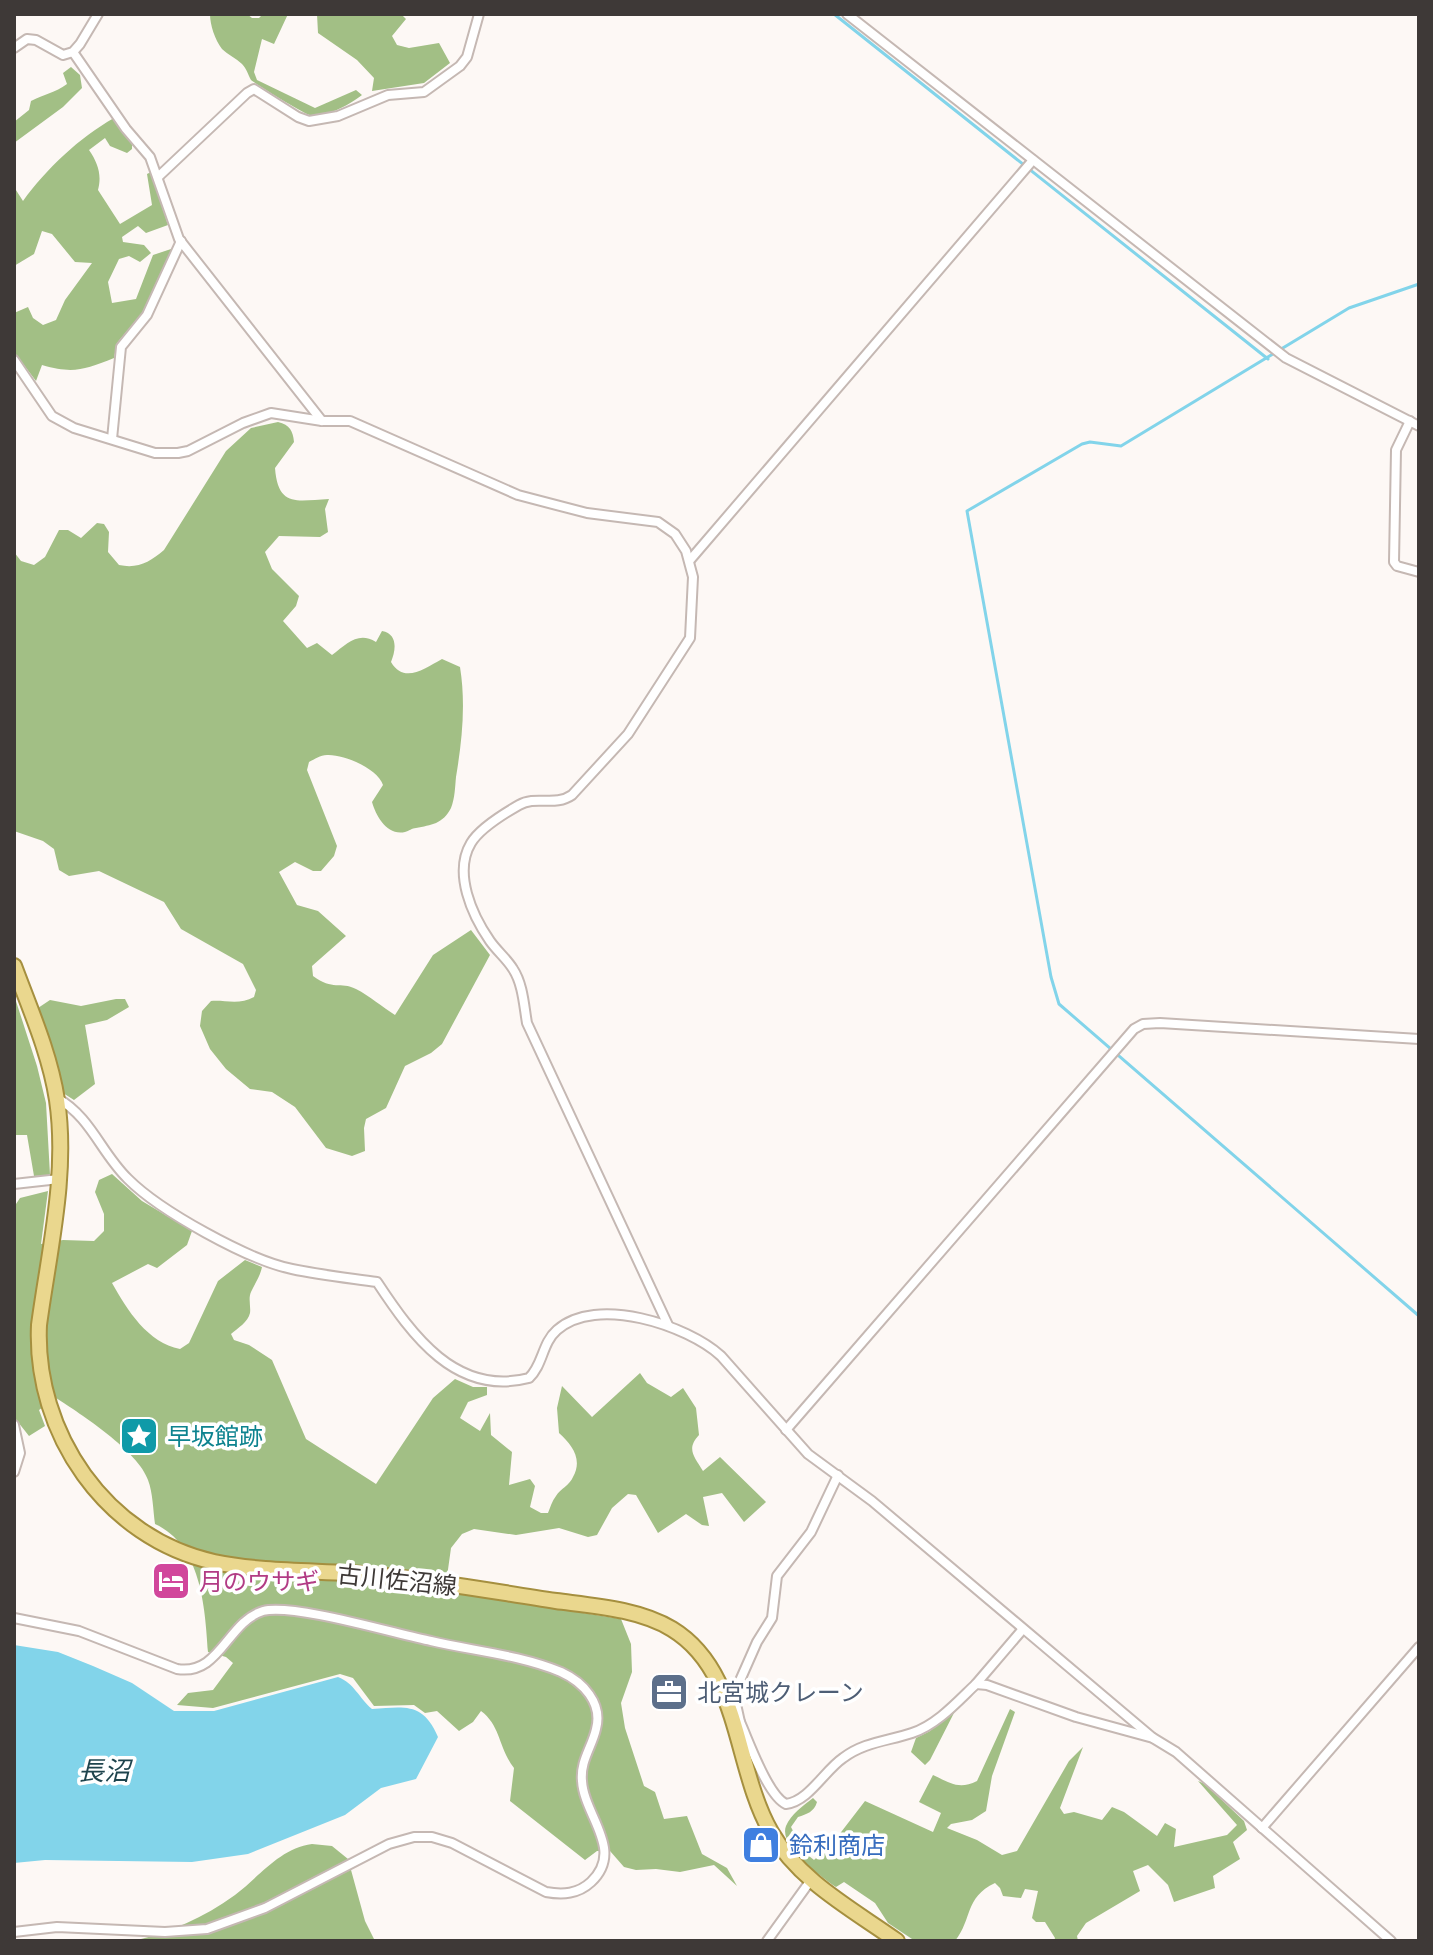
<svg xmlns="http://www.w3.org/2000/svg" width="1433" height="1955" viewBox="0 0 1433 1955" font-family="Arial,'Noto Sans JP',sans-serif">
	<rect width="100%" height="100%" fill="#fdf8f5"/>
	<g fill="#a2bf85">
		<path d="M 210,14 L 247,14 L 252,18 L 259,18 L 263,14 L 288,14 L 274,44 L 262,39 L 254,72 L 257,80 L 315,108 L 356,90 L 362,95 C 349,105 328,117 310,115 C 306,115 254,83 251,80 C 248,75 247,69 242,64 C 236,58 228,55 222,49 C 215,40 210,25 210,14 Z"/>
		<polygon points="317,14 401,14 406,19 392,36 397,45 409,48 439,43 450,63 424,83 372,91 374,78 357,60 318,33"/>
		<path d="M 71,67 L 80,75 L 82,88 L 63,107 L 14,143 L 14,122 L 29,110 L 31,101 C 44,94 55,93 67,84 L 63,73 Z"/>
		<path d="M 114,118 L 132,142 L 132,149 L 127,153 L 110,146 L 105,138 L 89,150 C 98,163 102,175 98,190 L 120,224 L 152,205 L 147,174 L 151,172 L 168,225 L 146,233 L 138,226 L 122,237 L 123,242 L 144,245 L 151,253 L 140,262 L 129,256 L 119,259 L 108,282 L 112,303 L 136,299 L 153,255 L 174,248 L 144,311 L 117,343 L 114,358 C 84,370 73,374 42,365 L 36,381 L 14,352 L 14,313 L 28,307 L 33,318 L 43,325 L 56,320 L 65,300 L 92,263 L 75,262 L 52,234 L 42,231 L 34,254 L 14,266 L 14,187 L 23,201 C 47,168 79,138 114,118 Z"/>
		<path d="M 278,422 C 290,425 293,431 294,442 L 275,468 C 278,509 299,500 329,499 L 325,509 L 328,532 L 320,537 L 279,536 L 265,552 L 272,569 L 299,596 L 296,606 L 283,621 L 307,648 L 317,643 L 332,655 C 347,644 358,631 376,642 L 382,631 C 398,634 396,650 391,662 C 404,684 424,669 442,659 L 460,667 C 466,704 462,741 456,777 C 455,787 455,798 451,808 C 443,824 431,825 416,828 C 412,828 409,831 405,832 C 387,836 376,816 372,802 L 383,785 C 378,769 344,754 327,755 C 320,755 315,759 309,762 L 307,770 L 337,846 L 334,856 L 321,871 L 313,871 L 295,862 L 279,872 L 297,905 L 318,911 L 346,936 L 312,966 L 313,976 C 333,991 340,981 356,989 C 370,996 382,1007 395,1015 L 433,955 L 471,930 L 490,955 L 442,1044 L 431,1053 L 405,1066 L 386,1108 L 366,1119 L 364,1128 L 365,1151 L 352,1156 L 326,1148 L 295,1107 L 272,1092 L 250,1089 L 226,1069 L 210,1049 L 200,1026 L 202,1011 L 211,1001 C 226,1000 240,1005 254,997 L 256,990 L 243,964 L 181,929 L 164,902 L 99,871 L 69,876 L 59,870 L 54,849 L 43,841 L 14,831 L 14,552 L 21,561 L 34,565 L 45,557 L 59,530 L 68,530 L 81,538 L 97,523 L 104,524 L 109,532 L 108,552 L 119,565 C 138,569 150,562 164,550 L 226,451 L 251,428 Z"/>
		<polygon points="14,995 37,1066 46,1103 50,1175 34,1176 27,1135 14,1135"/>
		<polygon points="116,999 125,999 129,1007 107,1020 85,1025 95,1084 74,1100 63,1093 38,1008 50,1000 81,1006"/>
		<path d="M 112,1174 L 142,1201 L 192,1231 L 187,1245 L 157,1268 L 148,1264 L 112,1283 C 127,1310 148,1343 180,1349 L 189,1343 L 218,1281 L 245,1260 L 262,1267 C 260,1277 255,1283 251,1292 C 248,1299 251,1306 250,1313 C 248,1322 238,1328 231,1334 L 234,1340 L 249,1345 L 272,1360 L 306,1439 L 376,1484 L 433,1398 L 455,1379 L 473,1387 L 487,1387 L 487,1395 L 468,1402 L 460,1418 L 480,1431 L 490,1413 L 491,1435 L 512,1452 L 509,1485 L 530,1479 L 535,1486 L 530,1507 L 541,1513 L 548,1513 C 550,1508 552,1501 556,1496 C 560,1489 570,1485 573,1477 C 583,1459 572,1445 559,1433 L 557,1408 L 562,1386 L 592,1417 L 640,1373 L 647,1383 L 671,1397 L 683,1388 L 696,1408 L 699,1435 C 686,1449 694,1456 703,1471 L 720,1457 L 766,1502 L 744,1522 L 722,1493 L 703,1497 L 709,1526 L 702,1525 L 686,1514 L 658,1533 L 636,1495 L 628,1494 L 612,1508 L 597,1535 L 588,1537 L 559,1528 L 516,1535 L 474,1529 L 462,1534 L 451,1548 L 445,1591 L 621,1619 L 631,1644 L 632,1672 L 621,1703 L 625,1728 L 644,1786 L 655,1792 L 664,1819 L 687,1816 L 702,1854 L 727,1868 L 737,1886 L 714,1865 L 680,1872 L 656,1869 L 636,1870 L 624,1867 L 610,1851 L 597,1851 L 585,1860 L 510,1801 L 514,1768 C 498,1747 501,1726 481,1711 L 473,1722 L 459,1731 L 437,1711 L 425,1713 L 414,1705 L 374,1706 L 353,1678 L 340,1674 L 213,1708 L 177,1705 L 188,1693 L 213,1690 L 233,1663 L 226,1657 L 208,1652 C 205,1606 201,1545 155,1524 C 153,1510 153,1493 148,1480 C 139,1452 81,1414 56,1398 L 39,1410 L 45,1426 L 29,1436 L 14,1417 L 14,1207 L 20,1198 L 48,1191 L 41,1244 L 63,1240 L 94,1241 L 104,1231 L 104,1214 L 95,1192 L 99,1180 Z"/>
		<polygon points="956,1709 930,1760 925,1765 911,1752 916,1738 930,1731"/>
		<path d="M 1010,1709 L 1015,1712 L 992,1776 L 986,1811 L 972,1820 L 951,1824 L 947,1828 L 977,1840 L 1002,1855 L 1017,1851 L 1069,1761 L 1083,1747 L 1060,1808 L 1064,1814 L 1074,1812 L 1102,1820 L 1112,1807 L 1124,1812 L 1157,1836 L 1165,1823 L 1176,1829 L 1174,1847 L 1227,1835 L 1237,1825 L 1198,1781 L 1205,1784 L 1244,1821 L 1247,1830 L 1233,1842 L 1240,1859 L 1213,1876 L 1215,1888 L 1174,1902 L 1168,1885 L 1148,1865 L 1133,1871 L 1140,1891 L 1086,1923 L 1077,1936 L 1078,1941 L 1054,1941 L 1055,1938 L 1045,1922 L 1036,1922 L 1032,1918 L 1038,1891 L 1025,1889 L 1021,1898 L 1003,1896 L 1000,1888 L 995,1883 C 964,1898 973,1918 955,1941 L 915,1941 L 888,1923 L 875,1903 L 844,1882 L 836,1887 C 822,1877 778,1846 786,1826 C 791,1814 803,1806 813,1798 L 817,1802 C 814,1812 807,1814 798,1817 L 791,1827 L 804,1852 L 814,1860 L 835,1840 L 865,1801 L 933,1832 L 941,1813 L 919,1802 L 933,1775 C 950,1783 959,1790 977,1781 Z"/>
		<path d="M 312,1844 L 332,1846 L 348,1859 L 365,1921 L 375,1941 L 133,1941 C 171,1932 203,1918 235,1895 C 259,1877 280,1848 312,1844 Z"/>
	</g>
	<path fill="#82d4ea" d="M 14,1645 L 58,1652 L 93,1666 L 132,1683 L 174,1711 L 214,1711 L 338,1677 C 354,1683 359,1698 372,1709 C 405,1707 423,1702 438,1737 L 416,1779 L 381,1788 L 345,1815 L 248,1854 L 192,1862 L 45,1860 L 14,1863 Z"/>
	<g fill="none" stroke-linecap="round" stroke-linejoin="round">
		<g stroke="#82d4ea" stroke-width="3">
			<polyline points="834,14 1268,359"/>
			<polyline points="1419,284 1349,308 1121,446 1090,442 1082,444 967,511 1051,977 1059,1004 1419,1316"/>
		</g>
		<g stroke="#c5b8b3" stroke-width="12">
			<g id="minor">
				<polyline points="847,14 1286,358 1419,426"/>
				<polyline points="14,48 27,39 36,40 63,55 73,52 80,44 98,14"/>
				<polyline points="73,52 126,129 150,157 179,239 322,421"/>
				<polyline points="158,177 247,93 254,89 298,117 309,121 338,116 388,95 424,92 460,66 467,57 479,14"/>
				<path d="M 14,360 L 52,416 L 74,428 L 155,453 L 178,453 L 188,451 L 243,423 L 271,413 L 322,421 L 350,421 L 518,495 L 587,513 L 658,522 L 675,534 L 686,551 L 693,577 L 690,638 L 628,734 L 572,795 C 555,807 536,795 519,805 C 505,813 480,828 471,843 C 453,873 472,915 490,941 C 497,951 507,959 513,969 C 523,984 524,1006 527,1023 L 668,1325"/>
				<polyline points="1410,421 1396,450 1394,562 1397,566 1419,572"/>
				<polyline points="112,439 121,347 147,315 181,241"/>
				<polyline points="690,560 1033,160"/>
				<path d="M 57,1098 C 91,1117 101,1153 128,1179 C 160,1211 248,1260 292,1269 C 320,1275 349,1278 377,1282 C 412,1335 456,1397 529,1378 C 543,1365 542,1343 557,1330 C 596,1295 687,1325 721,1356 L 808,1454 L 872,1501 L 1153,1738"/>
				<polyline points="14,1184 59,1179"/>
				<polyline points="14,1425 20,1453 14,1472"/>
				<polyline points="786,1430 1134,1029 1143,1024 1160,1023 1419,1039"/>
				<path d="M 14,1618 L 79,1631 L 177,1669 C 220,1676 227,1622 263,1611 C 293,1603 396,1634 431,1641 C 474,1651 520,1655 561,1672 C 583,1682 603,1703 596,1729 C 592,1747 580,1761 582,1781 C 584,1816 625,1850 591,1882 C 578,1894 563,1895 546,1892 L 452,1843 L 432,1837 L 414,1837 L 389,1844 L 265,1908 L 207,1929 L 165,1932 L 57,1927 L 14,1932"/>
				<polyline points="976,1684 1023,1629"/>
				<polyline points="740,1722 736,1704 738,1685 757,1642 772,1618 777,1576 811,1532 838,1475"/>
				<path d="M 733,1723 L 740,1722 C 749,1742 768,1796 786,1804 C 809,1801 824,1771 843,1758 C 864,1742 888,1741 912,1733 C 937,1725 958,1701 976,1684 L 987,1685 L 1076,1717 L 1153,1738 L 1176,1752 L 1391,1941"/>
				<polyline points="1262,1828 1419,1647"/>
				<polyline points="767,1941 811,1880"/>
			</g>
		</g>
		<g stroke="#a58f3f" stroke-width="18">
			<path id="primary" d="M 14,966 C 30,1009 50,1054 57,1100 C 68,1174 49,1251 39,1325 C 34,1433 106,1538 214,1562 C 267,1573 323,1570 376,1575 C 436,1581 496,1592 556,1601 C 594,1606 639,1609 672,1629 C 741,1671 734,1768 771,1832 C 799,1881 852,1909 897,1941"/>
		</g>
		<use href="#minor" stroke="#fff" stroke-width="8"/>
		<use href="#primary" stroke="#ead78e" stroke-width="14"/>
	</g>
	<defs>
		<g id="sight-square" transform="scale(2)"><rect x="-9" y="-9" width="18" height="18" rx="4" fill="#0f9aa8" stroke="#fff"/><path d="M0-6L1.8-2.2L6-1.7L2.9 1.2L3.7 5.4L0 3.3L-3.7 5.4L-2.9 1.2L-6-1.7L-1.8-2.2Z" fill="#fff"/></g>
		<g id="hotel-square" transform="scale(2)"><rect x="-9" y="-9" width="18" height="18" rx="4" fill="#d1479c" stroke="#fff"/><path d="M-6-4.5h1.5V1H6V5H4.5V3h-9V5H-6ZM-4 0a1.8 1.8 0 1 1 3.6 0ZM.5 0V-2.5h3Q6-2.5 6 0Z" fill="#fff"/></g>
		<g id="office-square" transform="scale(2)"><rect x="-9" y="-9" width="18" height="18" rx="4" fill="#5c6f8a" stroke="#fff"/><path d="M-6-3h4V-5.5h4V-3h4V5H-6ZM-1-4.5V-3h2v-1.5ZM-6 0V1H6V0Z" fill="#fff"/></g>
		<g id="shop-square" transform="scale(2)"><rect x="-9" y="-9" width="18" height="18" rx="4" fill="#3f7fe0" stroke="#fff"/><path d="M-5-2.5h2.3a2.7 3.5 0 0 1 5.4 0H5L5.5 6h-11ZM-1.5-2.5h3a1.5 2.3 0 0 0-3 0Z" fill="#fff"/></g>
	</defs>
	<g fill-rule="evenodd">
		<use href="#sight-square" x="139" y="1436"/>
		<use href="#hotel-square" x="171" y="1581"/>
		<use href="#office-square" x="669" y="1692"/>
		<use href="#shop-square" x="761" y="1845"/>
	</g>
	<g text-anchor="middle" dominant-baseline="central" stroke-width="7" stroke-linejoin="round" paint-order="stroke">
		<g font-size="24" fill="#0d838f" stroke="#fff" text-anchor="start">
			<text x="167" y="1436">早坂館跡</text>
		</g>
		<g font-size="24" fill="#3e3937" stroke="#fff">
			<text transform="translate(397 1580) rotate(6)">古川佐沼線</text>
		</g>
		<g font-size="24" fill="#b23c85" stroke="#fff" text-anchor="start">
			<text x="199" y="1581">月のウサギ</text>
		</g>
		<g font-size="24" fill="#4e5e75" stroke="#fff" text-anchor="start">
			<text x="697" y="1692">北宮城クレーン</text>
		</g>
		<g font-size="24" fill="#366cbe" stroke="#fff" text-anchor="start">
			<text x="789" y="1845">鈴利商店</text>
		</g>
		<g font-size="26" font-style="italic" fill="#1e444d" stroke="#fff">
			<text x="104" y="1771">長沼</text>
		</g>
	</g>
	<rect width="1433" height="1955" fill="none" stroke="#3e3937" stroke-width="32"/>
</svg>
